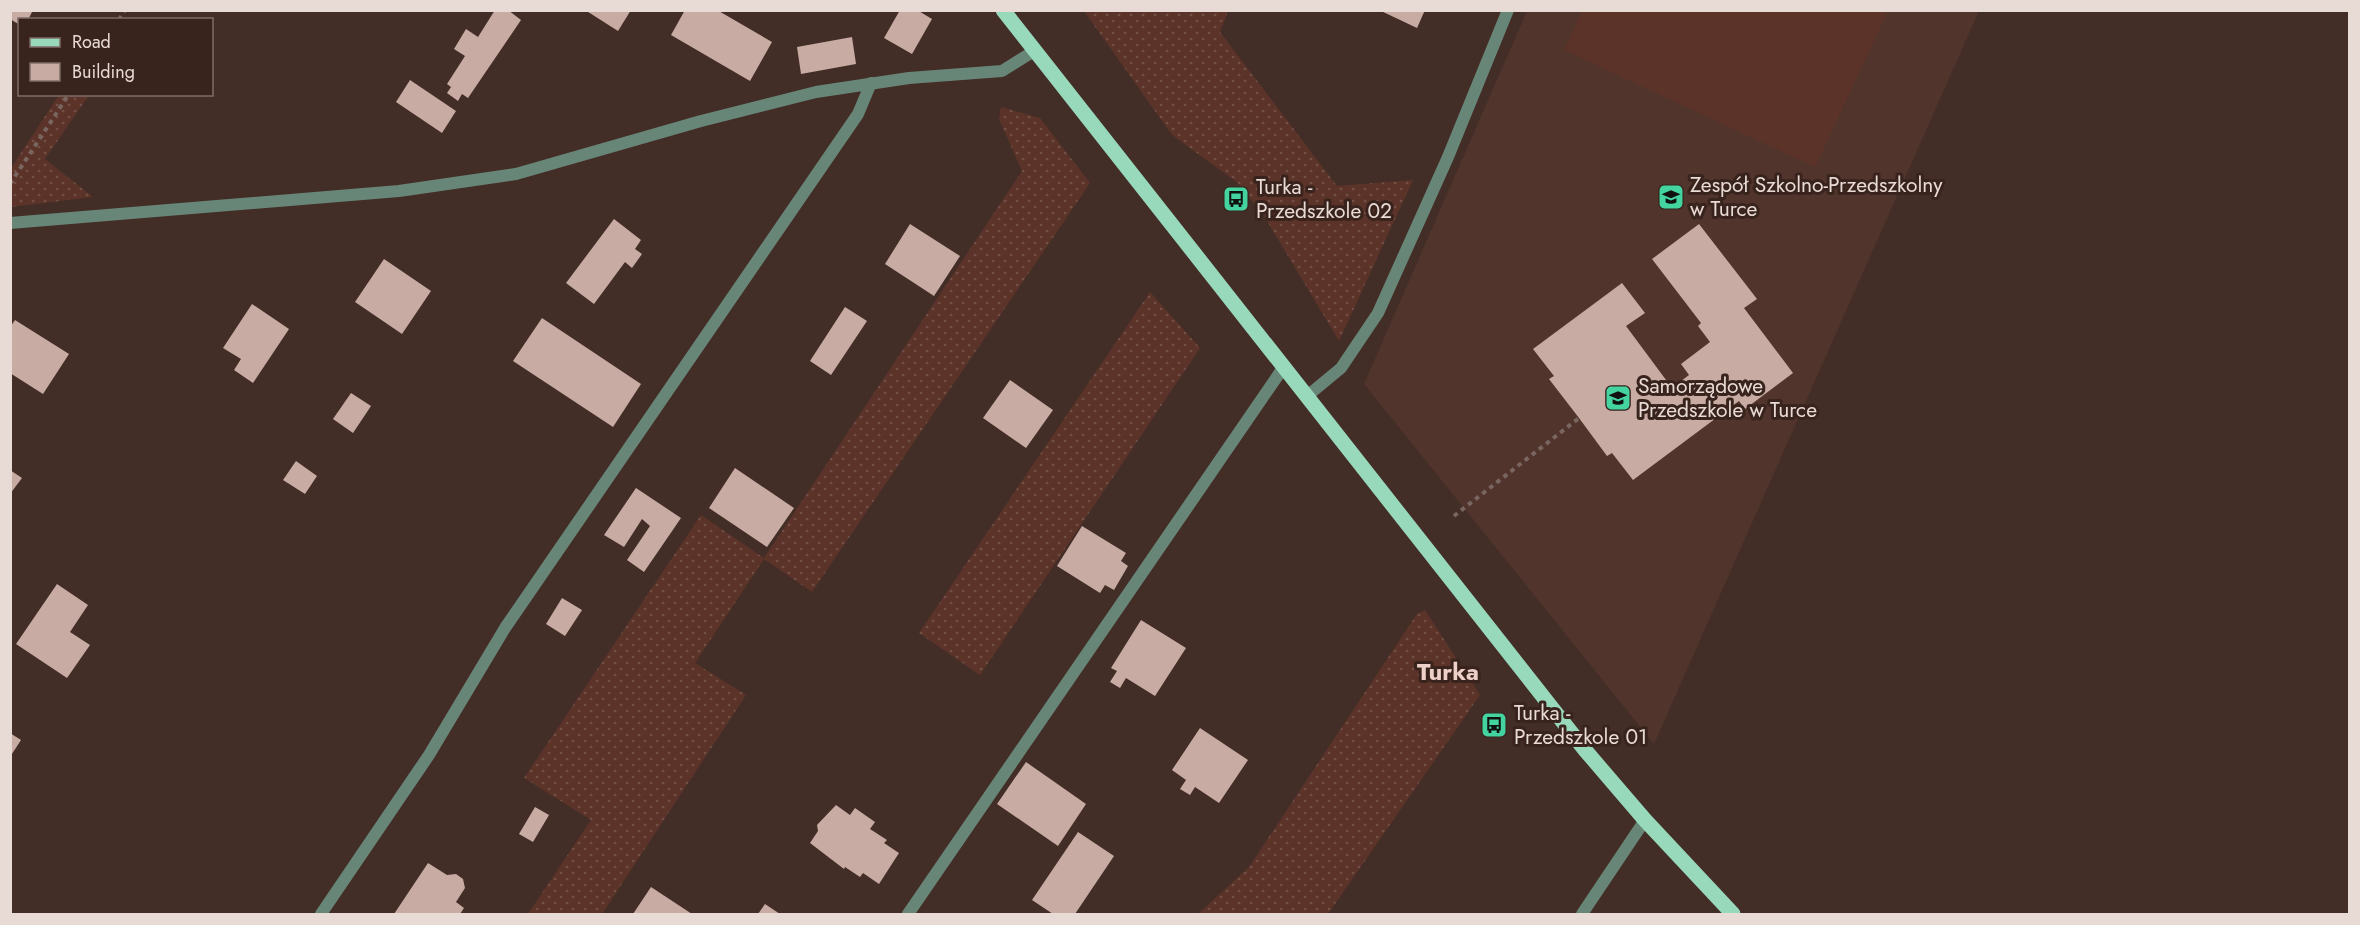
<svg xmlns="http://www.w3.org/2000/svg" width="2360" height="925" viewBox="0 0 2360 925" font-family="Jost,sans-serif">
	<defs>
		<pattern id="grass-dots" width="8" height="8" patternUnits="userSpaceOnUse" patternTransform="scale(1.5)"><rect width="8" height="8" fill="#5b3328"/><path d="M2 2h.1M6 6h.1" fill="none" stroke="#735046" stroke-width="1.8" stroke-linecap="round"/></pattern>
	</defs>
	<rect width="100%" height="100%" fill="#432d27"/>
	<polygon fill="#51342c" points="1527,11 1979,11 1654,744 1364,384"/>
	<g fill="url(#grass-dots)">
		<polygon points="1084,11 1228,11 1220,32 1337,186 1413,180 1339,341 1264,216 1238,183 1172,135"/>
		<polygon points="59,95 89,95 45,159 93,197 11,207 11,168"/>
		<polygon points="1001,107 1040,118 1090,183 812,592 764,559 695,663 746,695 602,914 528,914 591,820 524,778 701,515 764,558 1022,171 999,119"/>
		<polygon points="1150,292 1200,348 980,675 919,633"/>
		<polygon points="1425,610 1480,695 1328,914 1199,913 1249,867 1417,614"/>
	</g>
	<polygon fill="#5b3328" points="1582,11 1582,10 1888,11 1815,167 1564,50"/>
	<g fill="#c8aca3">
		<polygon points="10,10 33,10 28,20 20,20 20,25 10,19"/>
		<polygon points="495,10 508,10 521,20 468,98 462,94 458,101 447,93 451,87 447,84 465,56 454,49 466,29 478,37"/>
		<polygon points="585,10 631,10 618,31"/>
		<polygon points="685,10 717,10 772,42 750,81 671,35"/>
		<polygon points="900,10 917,10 932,19 912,54 884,38"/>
		<polygon points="1379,10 1425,10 1417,28"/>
		<polygon points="852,37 856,64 801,74 797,47"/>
		<polygon points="410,80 456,111 442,133 396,102"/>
		<polygon points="614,219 641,240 635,249 642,254 632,268 625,262 594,304 566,283"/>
		<polygon points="910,224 960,256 934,296 885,264"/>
		<polygon points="1699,224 1757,299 1744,308 1793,373 1745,409 1739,401 1633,480 1612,453 1607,456 1579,418 1549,379 1554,376 1533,349 1622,283 1645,313 1626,326 1672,388 1689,375 1681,364 1710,342 1698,326 1701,323 1652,259"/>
		<polygon points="384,259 431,291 402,334 355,302"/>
		<polygon points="252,304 289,329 253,383 234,370 241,359 223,348"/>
		<polygon points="845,307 867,321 831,375 810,361"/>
		<polygon points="542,318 641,384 613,427 513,361"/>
		<polygon points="15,320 69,354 43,394 10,373 10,327"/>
		<polygon points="1010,380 1053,410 1026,448 983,418"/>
		<polygon points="351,393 371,406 353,433 333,419"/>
		<polygon points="296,461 317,476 305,494 283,480"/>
		<polygon points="735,468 794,508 767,547 709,508"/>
		<polygon points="10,470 22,478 10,494"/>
		<polygon points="636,488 681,518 644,572 627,560 650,526 642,519 624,547 604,535"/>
		<polygon points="1082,526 1126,553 1121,561 1128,566 1114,590 1105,585 1100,593 1057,566"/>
		<polygon points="57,584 88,605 70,632 90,645 67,678 16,644"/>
		<polygon points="562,598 582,610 565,636 546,624"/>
		<polygon points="1141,620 1186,648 1155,696 1126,678 1120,688 1110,682 1117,671 1111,668"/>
		<polygon points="1200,728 1248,760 1219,803 1195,787 1190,795 1180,789 1186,780 1172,770"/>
		<polygon points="10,733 21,740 10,757"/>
		<polygon points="1026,762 1086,804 1058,846 997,804"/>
		<polygon points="836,805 850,815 855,808 875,822 870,829 887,840 884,843 899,853 879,884 863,873 860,877 845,867 844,869 810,843 818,831 817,825"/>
		<polygon points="535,807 549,815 533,842 519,834"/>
		<polygon points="1078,832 1114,856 1075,914 1053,914 1032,900"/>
		<polygon points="428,863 447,875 456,874 463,879 465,888 456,902 464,908 460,914 394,914"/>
		<polygon points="651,887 692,914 633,914"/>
		<polygon points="765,904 780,914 758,914"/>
	</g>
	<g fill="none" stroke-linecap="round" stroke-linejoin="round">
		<g stroke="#7a6661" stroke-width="4" stroke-dasharray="4.5 4.5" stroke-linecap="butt">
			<polyline points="119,20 125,10"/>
			<polyline points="10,184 69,94"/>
			<polyline points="1454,516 1579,418"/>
		</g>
		<g stroke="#688677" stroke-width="12">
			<polyline points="321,914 429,755 505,628 858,114 871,83"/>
			<polyline points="1582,914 1645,820"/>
		</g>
		<g stroke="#688677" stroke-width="12">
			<polyline points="10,223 399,191 516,174 701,121 816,92 909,78 1002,71 1034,51"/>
			<polyline points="1306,397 1341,368 1378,313 1448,157 1508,10"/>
			<polyline points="908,914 1283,368"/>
		</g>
		<polyline stroke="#98d8bb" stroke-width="15" points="1003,10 1585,750 1645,820 1733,914"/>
	</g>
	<defs>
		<g id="school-square" transform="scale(1.35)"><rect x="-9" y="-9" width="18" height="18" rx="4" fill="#43d4a0" stroke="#39231d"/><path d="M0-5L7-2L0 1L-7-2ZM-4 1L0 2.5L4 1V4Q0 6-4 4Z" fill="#111"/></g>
		<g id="bus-square" transform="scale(1.35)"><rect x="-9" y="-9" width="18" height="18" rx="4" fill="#43d4a0" stroke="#39231d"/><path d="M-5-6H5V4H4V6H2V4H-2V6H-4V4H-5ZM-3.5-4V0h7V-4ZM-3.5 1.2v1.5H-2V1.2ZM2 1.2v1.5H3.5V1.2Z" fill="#111"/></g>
	</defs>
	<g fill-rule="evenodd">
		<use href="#school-square" x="1671" y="197"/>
		<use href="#bus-square" x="1236" y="199"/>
		<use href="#school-square" x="1618" y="398"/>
		<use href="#bus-square" x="1494" y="725"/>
	</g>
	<g text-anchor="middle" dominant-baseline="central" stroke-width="6" stroke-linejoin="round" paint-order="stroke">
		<g font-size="21" fill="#e8dad5" stroke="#39231d" text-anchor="start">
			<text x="1690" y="185">Zespół Szkolno-Przedszkolny<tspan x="1690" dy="24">w Turce</tspan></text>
			<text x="1256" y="187">Turka -<tspan x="1256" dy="24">Przedszkole 02</tspan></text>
			<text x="1638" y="386">Samorządowe<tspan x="1638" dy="24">Przedszkole w Turce</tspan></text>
			<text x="1514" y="713">Turka -<tspan x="1514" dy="24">Przedszkole 01</tspan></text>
		</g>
		<g font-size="24" font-weight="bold" fill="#edd0c7" stroke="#39231d">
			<text x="1448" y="671">Turka</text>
		</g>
	</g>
	<rect width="2360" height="925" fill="none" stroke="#e8dad5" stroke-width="24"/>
	<rect x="18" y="18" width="195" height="78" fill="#39231d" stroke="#7f6c67" stroke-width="1.5"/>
	<rect x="30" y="38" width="30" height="9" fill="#98d8bb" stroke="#7f6c67" stroke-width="1.5"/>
	<text x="72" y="48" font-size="18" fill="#e8dad5">Road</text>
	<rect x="30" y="63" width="30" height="18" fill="#c8aca3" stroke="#7f6c67" stroke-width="1.5"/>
	<text x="72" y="78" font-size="18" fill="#e8dad5">Building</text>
</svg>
